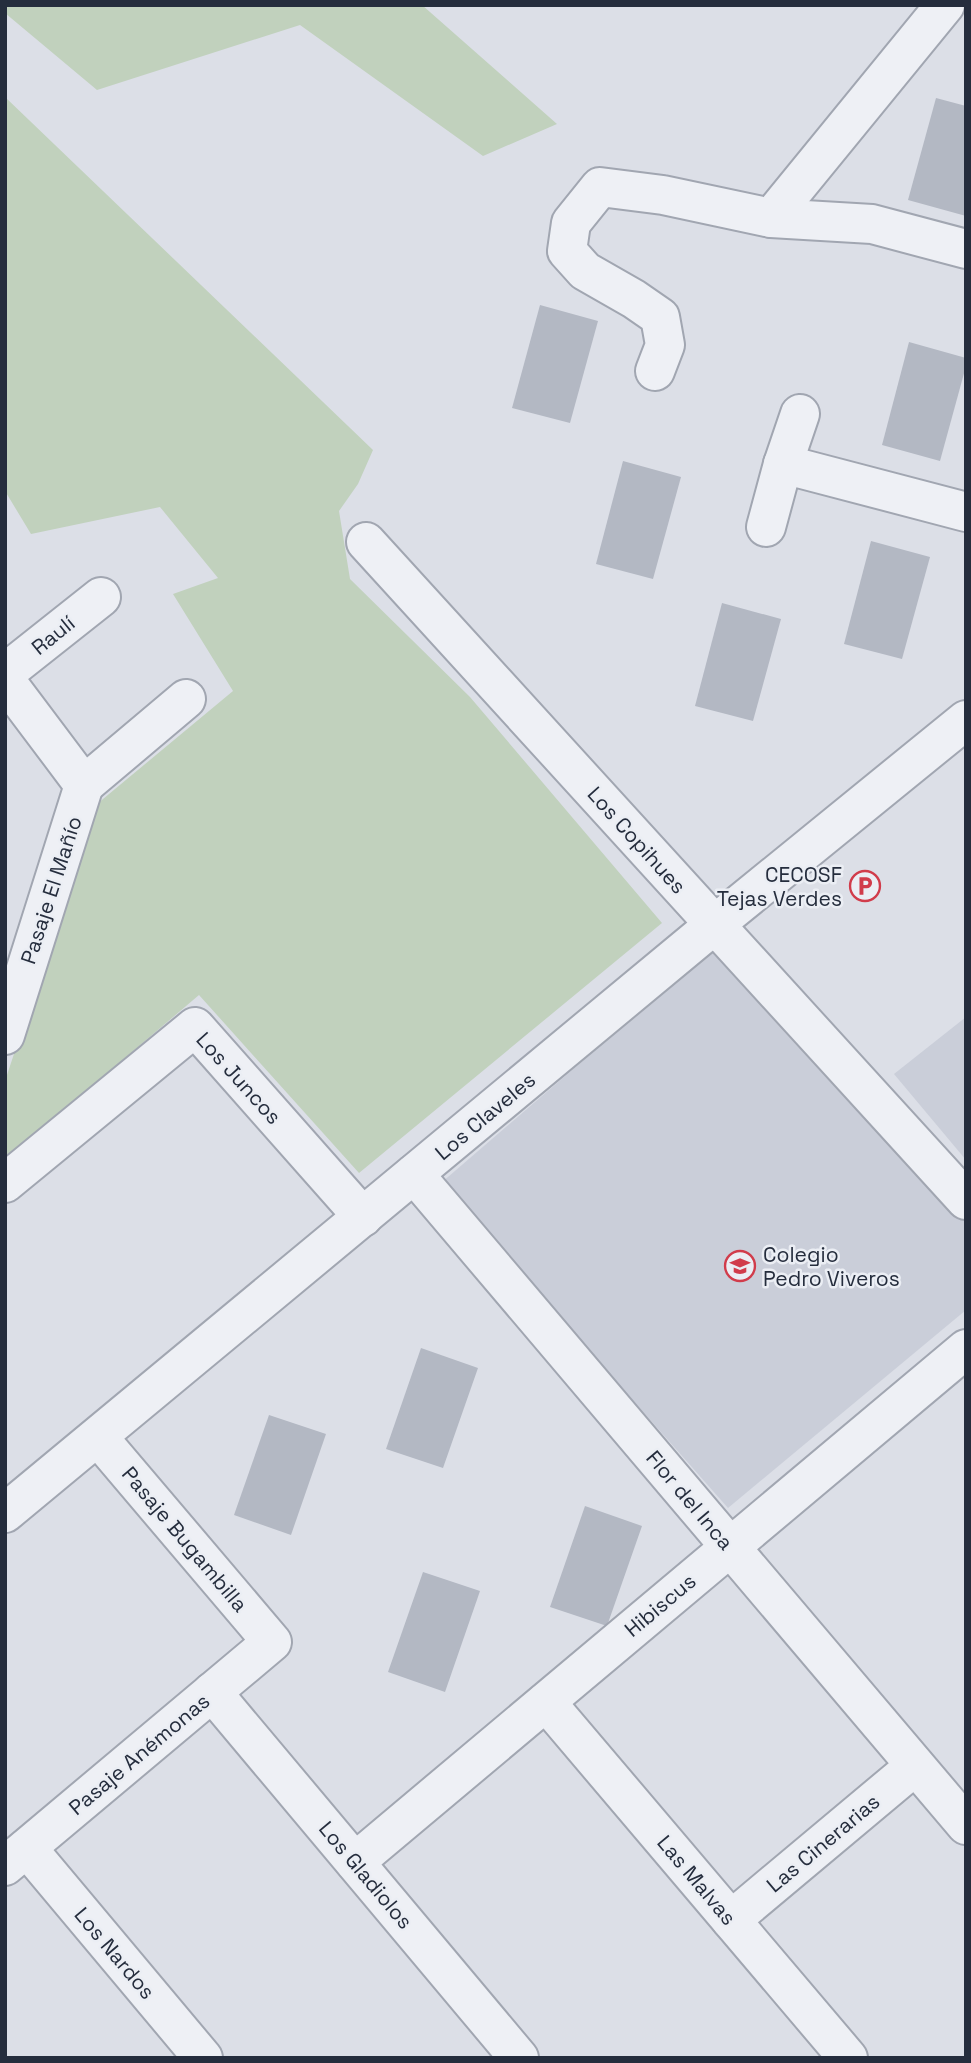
<svg xmlns="http://www.w3.org/2000/svg" width="971" height="2063" viewBox="0 0 971 2063" font-family="'Space Grotesk',sans-serif">
	<rect width="100%" height="100%" fill="#dcdfe7"/>
	<g fill="#caced9">
		<polygon points="716,946 966,1222 966,1310 728,1508 441,1183"/>
		<polygon points="966,1017 966,1160 894,1074"/>
	</g>
	<g fill="#c1d1bd">
		<polygon points="5,5 422,5 557,124 483,156 300,25 97,90 5,13"/>
		<polygon points="5,97 373,450 358,484 339,511 350,579 470,697 662,923 359,1173 199,995 5,1160 5,1081 97,804 233,691 173,594 218,578 160,507 31,534 5,491"/>
	</g>
	<g fill="#b3b8c3">
		<polygon points="936,98 966,106 966,216 908,200"/>
		<polygon points="540,305 598,321 570,423 512,408"/>
		<polygon points="909,342 966,358 966,366 940,461 882,445"/>
		<polygon points="623,461 681,477 653,579 596,564"/>
		<polygon points="871,541 930,557 902,659 844,644"/>
		<polygon points="722,603 781,619 753,721 695,706"/>
		<polygon points="421,1348 478,1368 443,1468 386,1449"/>
		<polygon points="269,1415 326,1434 291,1535 234,1515"/>
		<polygon points="585,1506 642,1526 607,1626 550,1607"/>
		<polygon points="423,1572 480,1591 445,1692 388,1672"/>
	</g>
	<g fill="none" stroke-linecap="round" stroke-linejoin="round">
		<g stroke="#a1a6b1" stroke-width="42">
			<g id="minor">
				<polyline points="771,218 945,5"/>
				<polyline points="655,371 665,345 660,317 634,299 585,271 567,251 571,223 600,187 663,195 771,218 872,224 966,249"/>
				<polyline points="783,464 966,512"/>
				<polyline points="766,527 783,464 800,414"/>
				<polyline points="366,542 966,1200"/>
				<polyline points="5,673 101,597"/>
				<polyline points="5,680 84,785 5,1035"/>
				<polyline points="84,785 186,699"/>
				<polyline points="414,1174 966,1825"/>
				<polyline points="5,1183 195,1027 363,1217"/>
				<polyline points="5,1513 714,925 966,720"/>
				<polyline points="212,1692 519,2058"/>
				<polyline points="546,1702 848,2058"/>
				<polyline points="27,1848 203,2058"/>
				<polyline points="355,1862 966,1349"/>
				<polyline points="5,1866 272,1642 98,1437"/>
				<polyline points="731,1920 915,1766"/>
			</g>
		</g>
		<use href="#minor" stroke="#eef0f5" stroke-width="38"/>
	</g>
	<defs>
		<g id="parking-ring" transform="scale(1.575)"><circle r="9.5" fill="#ebeef4" stroke="#d13c4b" stroke-width="1.5"/><path d="M-3.5-5.5H1a3.5 3.5 0 0 1 0 7H-1V5.5H-3.5ZM-1-3.4V-.6H.8a1.4 1.4 0 0 0 0-2.8Z" fill="#d13c4b"/></g>
		<g id="school-ring" transform="scale(1.575)"><circle r="9.5" fill="#ebeef4" stroke="#d13c4b" stroke-width="1.5"/><path d="M0-5L7-2L0 1L-7-2ZM-4 1L0 2.5L4 1V4Q0 6-4 4Z" fill="#d13c4b"/></g>
	</defs>
	<g fill-rule="evenodd">
		<use href="#parking-ring" x="865" y="886"/>
		<use href="#school-ring" x="740" y="1266"/>
	</g>
	<g text-anchor="middle" dominant-baseline="central" stroke-width="5" stroke-linejoin="round" paint-order="stroke">
		<g font-size="21" fill="#252d3d" stroke="#ebeef4">
			<text transform="translate(53 635) rotate(-39)">Raulí</text>
			<text transform="translate(637 840) rotate(48)">Los Copihues</text>
			<text transform="translate(51 890) rotate(-72)">Pasaje El Mañío</text>
			<text transform="translate(239 1078) rotate(48)">Los Juncos</text>
			<text transform="translate(485 1116) rotate(-40)">Los Claveles</text>
			<text transform="translate(690 1500) rotate(50)">Flor del Inca</text>
			<text transform="translate(185 1539) rotate(50)">Pasaje Bugambilla</text>
			<text transform="translate(660 1605) rotate(-40)">Hibiscus</text>
			<text transform="translate(139 1754) rotate(-40)">Pasaje Anémonas</text>
			<text transform="translate(823 1843) rotate(-40)">Las Cinerarias</text>
			<text transform="translate(366 1875) rotate(50)">Los Gladiolos</text>
			<text transform="translate(697 1880) rotate(50)">Las Malvas</text>
			<text transform="translate(115 1953) rotate(50)">Los Nardos</text>
		</g>
		<g font-size="21" fill="#252d3d" stroke="#ebeef4" text-anchor="end">
			<text x="842" y="874">CECOSF<tspan x="842" dy="24">Tejas Verdes</tspan></text>
			<text x="763" y="1254" text-anchor="start">Colegio<tspan x="763" dy="24">Pedro Viveros</tspan></text>
		</g>
	</g>
	<rect width="971" height="2063" fill="none" stroke="#252d3d" stroke-width="14"/>
</svg>
